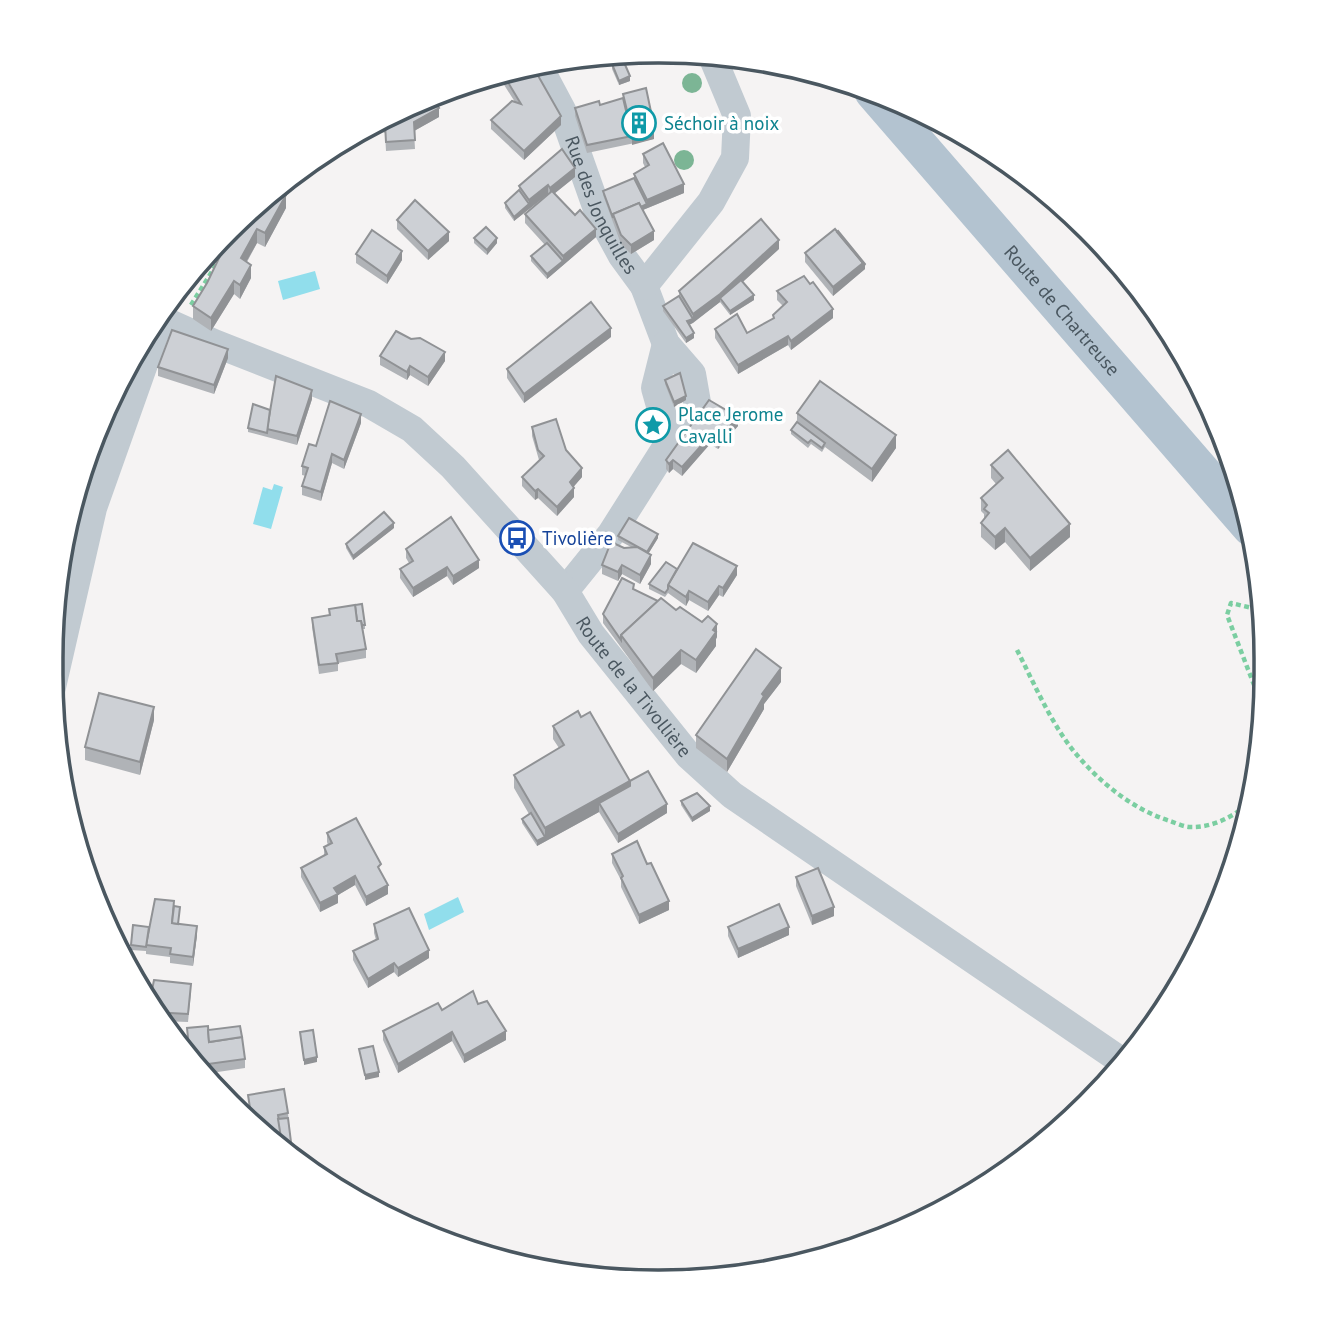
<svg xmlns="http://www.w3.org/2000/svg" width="1317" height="1333" viewBox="0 0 1317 1333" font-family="'PT Sans',sans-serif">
	<rect width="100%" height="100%" fill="#f5f3f3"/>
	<g fill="#91deec">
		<polygon points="315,271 320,289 283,300 278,281"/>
		<polygon points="274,484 283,487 271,529 253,524 263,487 272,490"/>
		<polygon points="458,897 464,912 429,930 424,914"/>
	</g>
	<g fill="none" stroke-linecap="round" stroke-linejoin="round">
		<g stroke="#7bcea1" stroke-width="4.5" stroke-dasharray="5 3.5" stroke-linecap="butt">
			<polyline points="191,305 216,265"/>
			<path d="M 1017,650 C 1034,683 1049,719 1072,749 C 1097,780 1131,809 1170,821 C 1176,823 1184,827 1190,827 C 1214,828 1236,815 1253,800"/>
			<polyline points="1261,719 1256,690 1227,615 1231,603 1252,608 1262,618"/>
		</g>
		<g stroke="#c1cad1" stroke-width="28">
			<path id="s1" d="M 537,63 L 562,110 L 598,212 L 622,256 L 644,286 L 666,344 L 692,374 L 699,414 L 670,441 L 611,534 L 565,591"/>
			<polyline points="644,286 711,202 735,158 737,116 712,56"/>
			<path id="s2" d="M 156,317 L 214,343 L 369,404 L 412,429 L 453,467 L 565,591 L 591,634 L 689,756 L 732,795 L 1123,1062"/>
			<polyline points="666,344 655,388 670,441"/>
			<polyline points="52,687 93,508 160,319"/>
		</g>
		<path stroke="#b3c3d0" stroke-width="37" id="s3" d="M 873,92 L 1251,528"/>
	</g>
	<g fill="#7cb595">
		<circle cx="692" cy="83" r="10"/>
		<circle cx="684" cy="160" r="10"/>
	</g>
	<g fill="#b0b3b7">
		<polygon points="612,64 630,81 619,85 612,69"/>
		<polygon points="532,65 561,125 524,160 491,129 491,120 515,102 501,80 501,74"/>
		<polygon points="623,94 654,139 587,153 575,116 575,108 600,105 623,98"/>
		<polygon points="426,97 439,117 414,131 415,149 386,151 385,133 371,127"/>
		<polygon points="643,154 684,193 643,210 654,240 631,254 621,244 603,195 603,191 634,178 634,174 645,167 643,163"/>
		<polygon points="301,169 301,173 296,181 290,179"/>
		<polygon points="575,177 554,194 596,237 547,279 531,261 531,256 545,245 525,223 525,214 548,195 548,194 514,221 505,208 505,203 519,190 519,186"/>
		<polygon points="278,188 277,191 286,208 265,247 257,243 247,262 251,278 240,299 234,294 211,331 193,319 193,306 207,283 236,223"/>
		<polygon points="397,220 449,241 428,260 397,229"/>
		<polygon points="474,238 497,243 487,255 474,243"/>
		<polygon points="779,249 742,282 754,300 730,315 720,302 689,325 694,338 686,343 663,311 663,306 679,296 679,291"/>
		<polygon points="805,253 865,269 833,296 805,262"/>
		<polygon points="356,254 402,260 387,284 356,263"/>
		<polygon points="777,291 833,318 791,350 788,345 738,374 715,338 715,329 747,333 773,319 773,315 783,306 777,300"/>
		<polygon points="611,337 524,403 507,378 507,369"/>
		<polygon points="411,339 445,361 428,386 410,375 407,380 380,365 380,356"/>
		<polygon points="228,358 214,394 158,376 158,367"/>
		<polygon points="665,380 686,400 674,407 665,384"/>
		<polygon points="312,399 297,445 248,432 248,428 270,410"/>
		<polygon points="709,400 738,426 718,449 710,444 682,476 673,469 669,473 666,469 666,460"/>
		<polygon points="797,413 896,448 872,482 825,447 822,452 811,444 808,448 791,434 791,430 797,422"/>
		<polygon points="361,423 344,469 332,463 321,501 302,495 302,486 306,476 302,475 302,466 316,446"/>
		<polygon points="532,427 566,450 582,477 573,487 574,497 557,516 538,498 535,500 522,486 522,477 539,460 532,436"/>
		<polygon points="991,465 1070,537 1030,571 1005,542 995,550 981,537 981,523 984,520 984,514 981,511 981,498 996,484 991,478"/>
		<polygon points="394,528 353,560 346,548 346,544"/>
		<polygon points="618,536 658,538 648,554 651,564 640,584 622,574 618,581 602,574 602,565 624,548 631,547 618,540"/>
		<polygon points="406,549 479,568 453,585 447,576 413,597 400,578 400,569 409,563 406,558"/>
		<polygon points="677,569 737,575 723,597 719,595 708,611 689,600 686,606 668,593 665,597 649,589 649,584"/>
		<polygon points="634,589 676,610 717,637 716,639 716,646 696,673 681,664 653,691 603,623 603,614"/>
		<polygon points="329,609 365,625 365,629 363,629 366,649 366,658 338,663 338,671 319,674 312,627 312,618 329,616"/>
		<polygon points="781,682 764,704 764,709 727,772 696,748 696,735"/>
		<polygon points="581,717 630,781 667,813 618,843 599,812 537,846 522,823 522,819 529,814 514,788 514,775 559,748 553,739 553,726"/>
		<polygon points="154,720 140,775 85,760 85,747"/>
		<polygon points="681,801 710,811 692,822 681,805"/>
		<polygon points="327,833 381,873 388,894 366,906 355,885 338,895 338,903 320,912 301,877 301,868 324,856 324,847 328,845 327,842"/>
		<polygon points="612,854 647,864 669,910 639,924 621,887 621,880 612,863"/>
		<polygon points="796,877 834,916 812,925 796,886"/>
		<polygon points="174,906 180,911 178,924 197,935 193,966 170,963 170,957 146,954 146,951 131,950 131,945"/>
		<polygon points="374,924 429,958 398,977 394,972 368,988 353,960 353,951 376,940 374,933"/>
		<polygon points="728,927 789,935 738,958 728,936"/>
		<polygon points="191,993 188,1022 161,1021 153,1012"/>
		<polygon points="478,1004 506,1040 464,1063 452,1041 398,1073 383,1040 383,1031 442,1010"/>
		<polygon points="187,1028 208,1030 245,1059 245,1068 204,1074 189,1056"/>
		<polygon points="248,1095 288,1113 291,1146 282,1148 251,1122"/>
	</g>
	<g fill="#909295">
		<polygon points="687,54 693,54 684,60 684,55"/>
		<polygon points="630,76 630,81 619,85 619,81"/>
		<polygon points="439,108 439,117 414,131 414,122"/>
		<polygon points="561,116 561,125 524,160 524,151"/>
		<polygon points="654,126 654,139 632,145 632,131"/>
		<polygon points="575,168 575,177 550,197 550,188"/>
		<polygon points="301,169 301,173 296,181 296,177"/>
		<polygon points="684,184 684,193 616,221 615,218 647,204 647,200"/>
		<polygon points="548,185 548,194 514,221 514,217 529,204 529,200"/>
		<polygon points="286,195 286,208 265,247 265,233"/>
		<polygon points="257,229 257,243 241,271 241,258"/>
		<polygon points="596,229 596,237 547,279 547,274 563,261 563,256"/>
		<polygon points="654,231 654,240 631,254 631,245"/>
		<polygon points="449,232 449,241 428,260 428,251"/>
		<polygon points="497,238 497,243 487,255 487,250"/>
		<polygon points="779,240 779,249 722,301 720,298 720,302 693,323 687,326 687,321 693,319 693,314"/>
		<polygon points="402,251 402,260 387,284 387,276"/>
		<polygon points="863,263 865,264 865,269 833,296 833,287"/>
		<polygon points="251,265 251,278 240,299 240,285"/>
		<polygon points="234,281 234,294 211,331 211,318"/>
		<polygon points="754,295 754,300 730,315 730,311"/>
		<polygon points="833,309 833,318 791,350 791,341"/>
		<polygon points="611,328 611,337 524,403 524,394"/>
		<polygon points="694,333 694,338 686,343 686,338"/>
		<polygon points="788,336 788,345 738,374 738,365"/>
		<polygon points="228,349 228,358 214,394 214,385"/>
		<polygon points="445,352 445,361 428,386 428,377"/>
		<polygon points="410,366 410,375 407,380 407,372"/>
		<polygon points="312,390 312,399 297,445 297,436"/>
		<polygon points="686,396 686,400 674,407 674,402"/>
		<polygon points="361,414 361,423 344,469 344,460"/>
		<polygon points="738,417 738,426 718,449 718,440"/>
		<polygon points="896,435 896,448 872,482 872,469"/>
		<polygon points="710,436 710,444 682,476 682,467"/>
		<polygon points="332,454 332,463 321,501 321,492"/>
		<polygon points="673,460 673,469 669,473 669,464"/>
		<polygon points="582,468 582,477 570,491 570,482"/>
		<polygon points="574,488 574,497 557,516 557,507"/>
		<polygon points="538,489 538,498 535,500 535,491"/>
		<polygon points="394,523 394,528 353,560 353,556"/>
		<polygon points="1070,524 1070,537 1030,571 1030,558"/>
		<polygon points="1005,528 1005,542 995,550 995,537"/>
		<polygon points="658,534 658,538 647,556 647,552"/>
		<polygon points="651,555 651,564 640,584 640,575"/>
		<polygon points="479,560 479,568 453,585 453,576"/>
		<polygon points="622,565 622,574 618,581 618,572"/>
		<polygon points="737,566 737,575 723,597 723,588"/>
		<polygon points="447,567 447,576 413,597 413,588"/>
		<polygon points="719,586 719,595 708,611 708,602"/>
		<polygon points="689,591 689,600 686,606 686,597"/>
		<polygon points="717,624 717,637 716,639 716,646 696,673 696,660"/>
		<polygon points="681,650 681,664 653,691 653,678"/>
		<polygon points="781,668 781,682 764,704 764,709 727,772 727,759 762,694"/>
		<polygon points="154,707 154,720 140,775 140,762"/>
		<polygon points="630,781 630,795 599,803 599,812 537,846 537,841 545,837 545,828"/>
		<polygon points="667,804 667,813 618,843 618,834"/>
		<polygon points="710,806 710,811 692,822 692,818"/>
		<polygon points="355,876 355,885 338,895 338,903 320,912 320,903 334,888"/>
		<polygon points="388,885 388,894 366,906 366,897"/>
		<polygon points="669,901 669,910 639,924 639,915"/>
		<polygon points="834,907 834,916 812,925 812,916"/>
		<polygon points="197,926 197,935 193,966 193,957"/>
		<polygon points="789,927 789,935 738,958 738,949"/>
		<polygon points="429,950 429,958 398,977 398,968"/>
		<polygon points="394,963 394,972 368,988 368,979"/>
		<polygon points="506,1031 506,1040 464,1063 464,1055"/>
		<polygon points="452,1032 452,1041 398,1073 398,1064"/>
		<polygon points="317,1057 317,1062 304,1065 304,1060"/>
		<polygon points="379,1072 379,1077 365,1080 365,1075"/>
		<polygon points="291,1142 291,1146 282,1148 282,1144"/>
	</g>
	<g fill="#cdd0d5" stroke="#909295" stroke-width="2">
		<polygon points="623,60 630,76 619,81 612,64"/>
		<polygon points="532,65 561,116 524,151 491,120 512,101 521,104 503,74"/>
		<polygon points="646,88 654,126 632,131 623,94"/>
		<polygon points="431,96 439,108 414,122 415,140 386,142 385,124 380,122 426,97"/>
		<polygon points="623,98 632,136 587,145 575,108 599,101 600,105"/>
		<polygon points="663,143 684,184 647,200 634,174 649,165 643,154"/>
		<polygon points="562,149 575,168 550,188 548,185 529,200 519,186"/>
		<polygon points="634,178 647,204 641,207 639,203 613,214 613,218 603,191"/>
		<polygon points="276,190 286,195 265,233 257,229 241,258 251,265 240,285 234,281 211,318 193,306 207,283 236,223"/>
		<polygon points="519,190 529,204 514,217 505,203"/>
		<polygon points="552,191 575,215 580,210 596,229 563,256 525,214"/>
		<polygon points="415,200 449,232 428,251 397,220"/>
		<polygon points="639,203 654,231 631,245 621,235 613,214"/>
		<polygon points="761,219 779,240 720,294 693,314 679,291"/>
		<polygon points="486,227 497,238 487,250 474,238"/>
		<polygon points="835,229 863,263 833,287 805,253"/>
		<polygon points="372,230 402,251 387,276 356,254"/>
		<polygon points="838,231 865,264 863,267 863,263 837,232"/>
		<polygon points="547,243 563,261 547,274 531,256"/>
		<polygon points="804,276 810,284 813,282 833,309 791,341 788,336 738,365 715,329 737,314 747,333 774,318 773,315 787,302 777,291"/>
		<polygon points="741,280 754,295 730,311 720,298"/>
		<polygon points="679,296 693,319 687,321 694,333 686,338 663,306"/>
		<polygon points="591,302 611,328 524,394 507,369"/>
		<polygon points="172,330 228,349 214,385 158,367"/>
		<polygon points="396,331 411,339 420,338 445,352 428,377 410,366 407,372 380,356"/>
		<polygon points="680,373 686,396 674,402 665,380"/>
		<polygon points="276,376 312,390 297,436 267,429"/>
		<polygon points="820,381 896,435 872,469 797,413"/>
		<polygon points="709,400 738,417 718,440 710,436 682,467 673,460 669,464 666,460"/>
		<polygon points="330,401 361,414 344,460 332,454 321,492 302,486 308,468 302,466 309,444 316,446"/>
		<polygon points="253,404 270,410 267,433 248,428"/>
		<polygon points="556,419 566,450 582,468 570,482 574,488 557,507 538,489 535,491 522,477 544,456 538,450 532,427"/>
		<polygon points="797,422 825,443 822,448 811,440 808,443 791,430"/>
		<polygon points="1008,450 1070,524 1030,558 1005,528 995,537 981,523 989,513 984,509 987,505 981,498 1003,478 991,465"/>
		<polygon points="384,512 394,523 353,556 346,544"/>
		<polygon points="451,517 479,560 453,576 447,567 413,588 400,569 413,561 406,549"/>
		<polygon points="629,518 658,534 647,552 618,536"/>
		<polygon points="611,542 624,548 637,547 651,555 640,575 622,565 618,572 602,565"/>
		<polygon points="693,543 737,566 723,588 719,586 708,602 689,591 686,597 668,585"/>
		<polygon points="666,562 677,569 668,585 668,589 665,593 649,584"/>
		<polygon points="622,578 634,584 633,589 658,601 621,635 621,640 603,614"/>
		<polygon points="661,598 676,610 680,607 702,622 708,616 717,624 713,630 716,632 696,660 681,650 653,678 621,635"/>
		<polygon points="362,604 365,625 362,625 361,621 357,621 355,605"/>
		<polygon points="355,605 357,621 361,621 366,649 336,654 338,663 319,665 312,618 330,615 329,609"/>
		<polygon points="756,649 781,668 762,694 764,696 727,759 696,735"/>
		<polygon points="99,693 154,707 140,762 85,747"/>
		<polygon points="578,711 581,717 590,712 630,781 545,828 514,775 564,745 553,726"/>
		<polygon points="648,771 667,804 618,834 599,803 630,786 630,781 628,782"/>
		<polygon points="697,793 710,806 692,818 681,801"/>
		<polygon points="531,813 545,837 537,841 522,819"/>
		<polygon points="356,818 381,864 378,867 388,885 366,897 355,876 334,888 338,894 320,903 301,868 327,854 324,847 332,843 327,833"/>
		<polygon points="637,841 647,864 651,863 669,901 639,915 621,878 623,876 612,854"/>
		<polygon points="818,868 834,907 812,916 796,877"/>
		<polygon points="155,899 174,901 172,923 197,926 193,957 170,954 171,948 146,945"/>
		<polygon points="779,904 789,927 738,949 728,927"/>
		<polygon points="174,906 180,907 178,924 172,923"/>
		<polygon points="409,908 429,950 398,968 394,963 368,979 353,951 378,939 374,924"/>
		<polygon points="133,925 149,927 146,947 131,945"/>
		<polygon points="154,980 191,984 188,1014 153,1012 149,1005"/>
		<polygon points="473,991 478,1004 487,1001 506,1031 464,1055 452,1032 398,1064 383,1031 438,1003 442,1010"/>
		<polygon points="208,1026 209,1042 242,1037 245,1059 201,1065 190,1057 187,1028"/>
		<polygon points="240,1026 242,1037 209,1042 208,1030"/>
		<polygon points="313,1030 317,1057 304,1060 300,1032"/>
		<polygon points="373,1046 379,1072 365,1075 359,1049"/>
		<polygon points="284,1089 288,1113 278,1115 282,1139 274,1141 261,1131 260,1120 252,1121 248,1095"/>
		<polygon points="288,1118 291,1142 282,1144 278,1119"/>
	</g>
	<defs>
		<g id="building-ring" transform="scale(1.75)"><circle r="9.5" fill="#fff" stroke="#0f9aa8" stroke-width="1.5"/><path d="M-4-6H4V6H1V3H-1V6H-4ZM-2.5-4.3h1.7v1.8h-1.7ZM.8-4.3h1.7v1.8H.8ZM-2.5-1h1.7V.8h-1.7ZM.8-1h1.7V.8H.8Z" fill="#0f9aa8"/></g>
		<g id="sight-ring" transform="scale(1.75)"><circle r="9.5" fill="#fff" stroke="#0f9aa8" stroke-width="1.5"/><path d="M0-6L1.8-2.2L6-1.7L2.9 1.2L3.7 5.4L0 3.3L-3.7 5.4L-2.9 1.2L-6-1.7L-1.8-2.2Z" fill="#0f9aa8"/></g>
		<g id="bus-ring" transform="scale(1.75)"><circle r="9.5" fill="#fff" stroke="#1a4fb4" stroke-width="1.5"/><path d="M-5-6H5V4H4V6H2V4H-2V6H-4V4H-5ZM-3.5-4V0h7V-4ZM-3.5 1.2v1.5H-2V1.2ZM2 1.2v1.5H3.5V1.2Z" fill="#1a4fb4"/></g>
	</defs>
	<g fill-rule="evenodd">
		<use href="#building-ring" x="639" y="123"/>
		<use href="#sight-ring" x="653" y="425"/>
		<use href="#bus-ring" x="517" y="538"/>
	</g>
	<g text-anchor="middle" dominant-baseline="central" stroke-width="7" stroke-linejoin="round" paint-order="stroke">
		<g font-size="19" fill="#0d838f" stroke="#fff" text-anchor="start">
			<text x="664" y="123">Séchoir à noix</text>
			<text x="678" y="414">Place Jerome<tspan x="678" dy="22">Cavalli</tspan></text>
		</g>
		<g font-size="19" fill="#4a5760" stroke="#fff">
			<text stroke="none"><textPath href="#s1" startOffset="156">Rue des Jonquilles</textPath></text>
			<text stroke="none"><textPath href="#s3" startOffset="289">Route de Chartreuse</textPath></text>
			<text stroke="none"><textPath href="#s2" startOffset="621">Route de la Tivollière</textPath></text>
		</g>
		<g font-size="19" fill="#164399" stroke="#fff" text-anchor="start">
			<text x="542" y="538">Tivolière</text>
		</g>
	</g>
	<path d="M0 0H1317V1333H0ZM658 63H659A595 595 0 0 1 1254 658V675A595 595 0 0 1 659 1270H658A595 595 0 0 1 63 675V658A595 595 0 0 1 658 63Z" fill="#fff" fill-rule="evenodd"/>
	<path fill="none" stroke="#4a5760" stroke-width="3.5" d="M658 63H659A595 595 0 0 1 1254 658V675A595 595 0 0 1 659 1270H658A595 595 0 0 1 63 675V658A595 595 0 0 1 658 63Z"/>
</svg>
